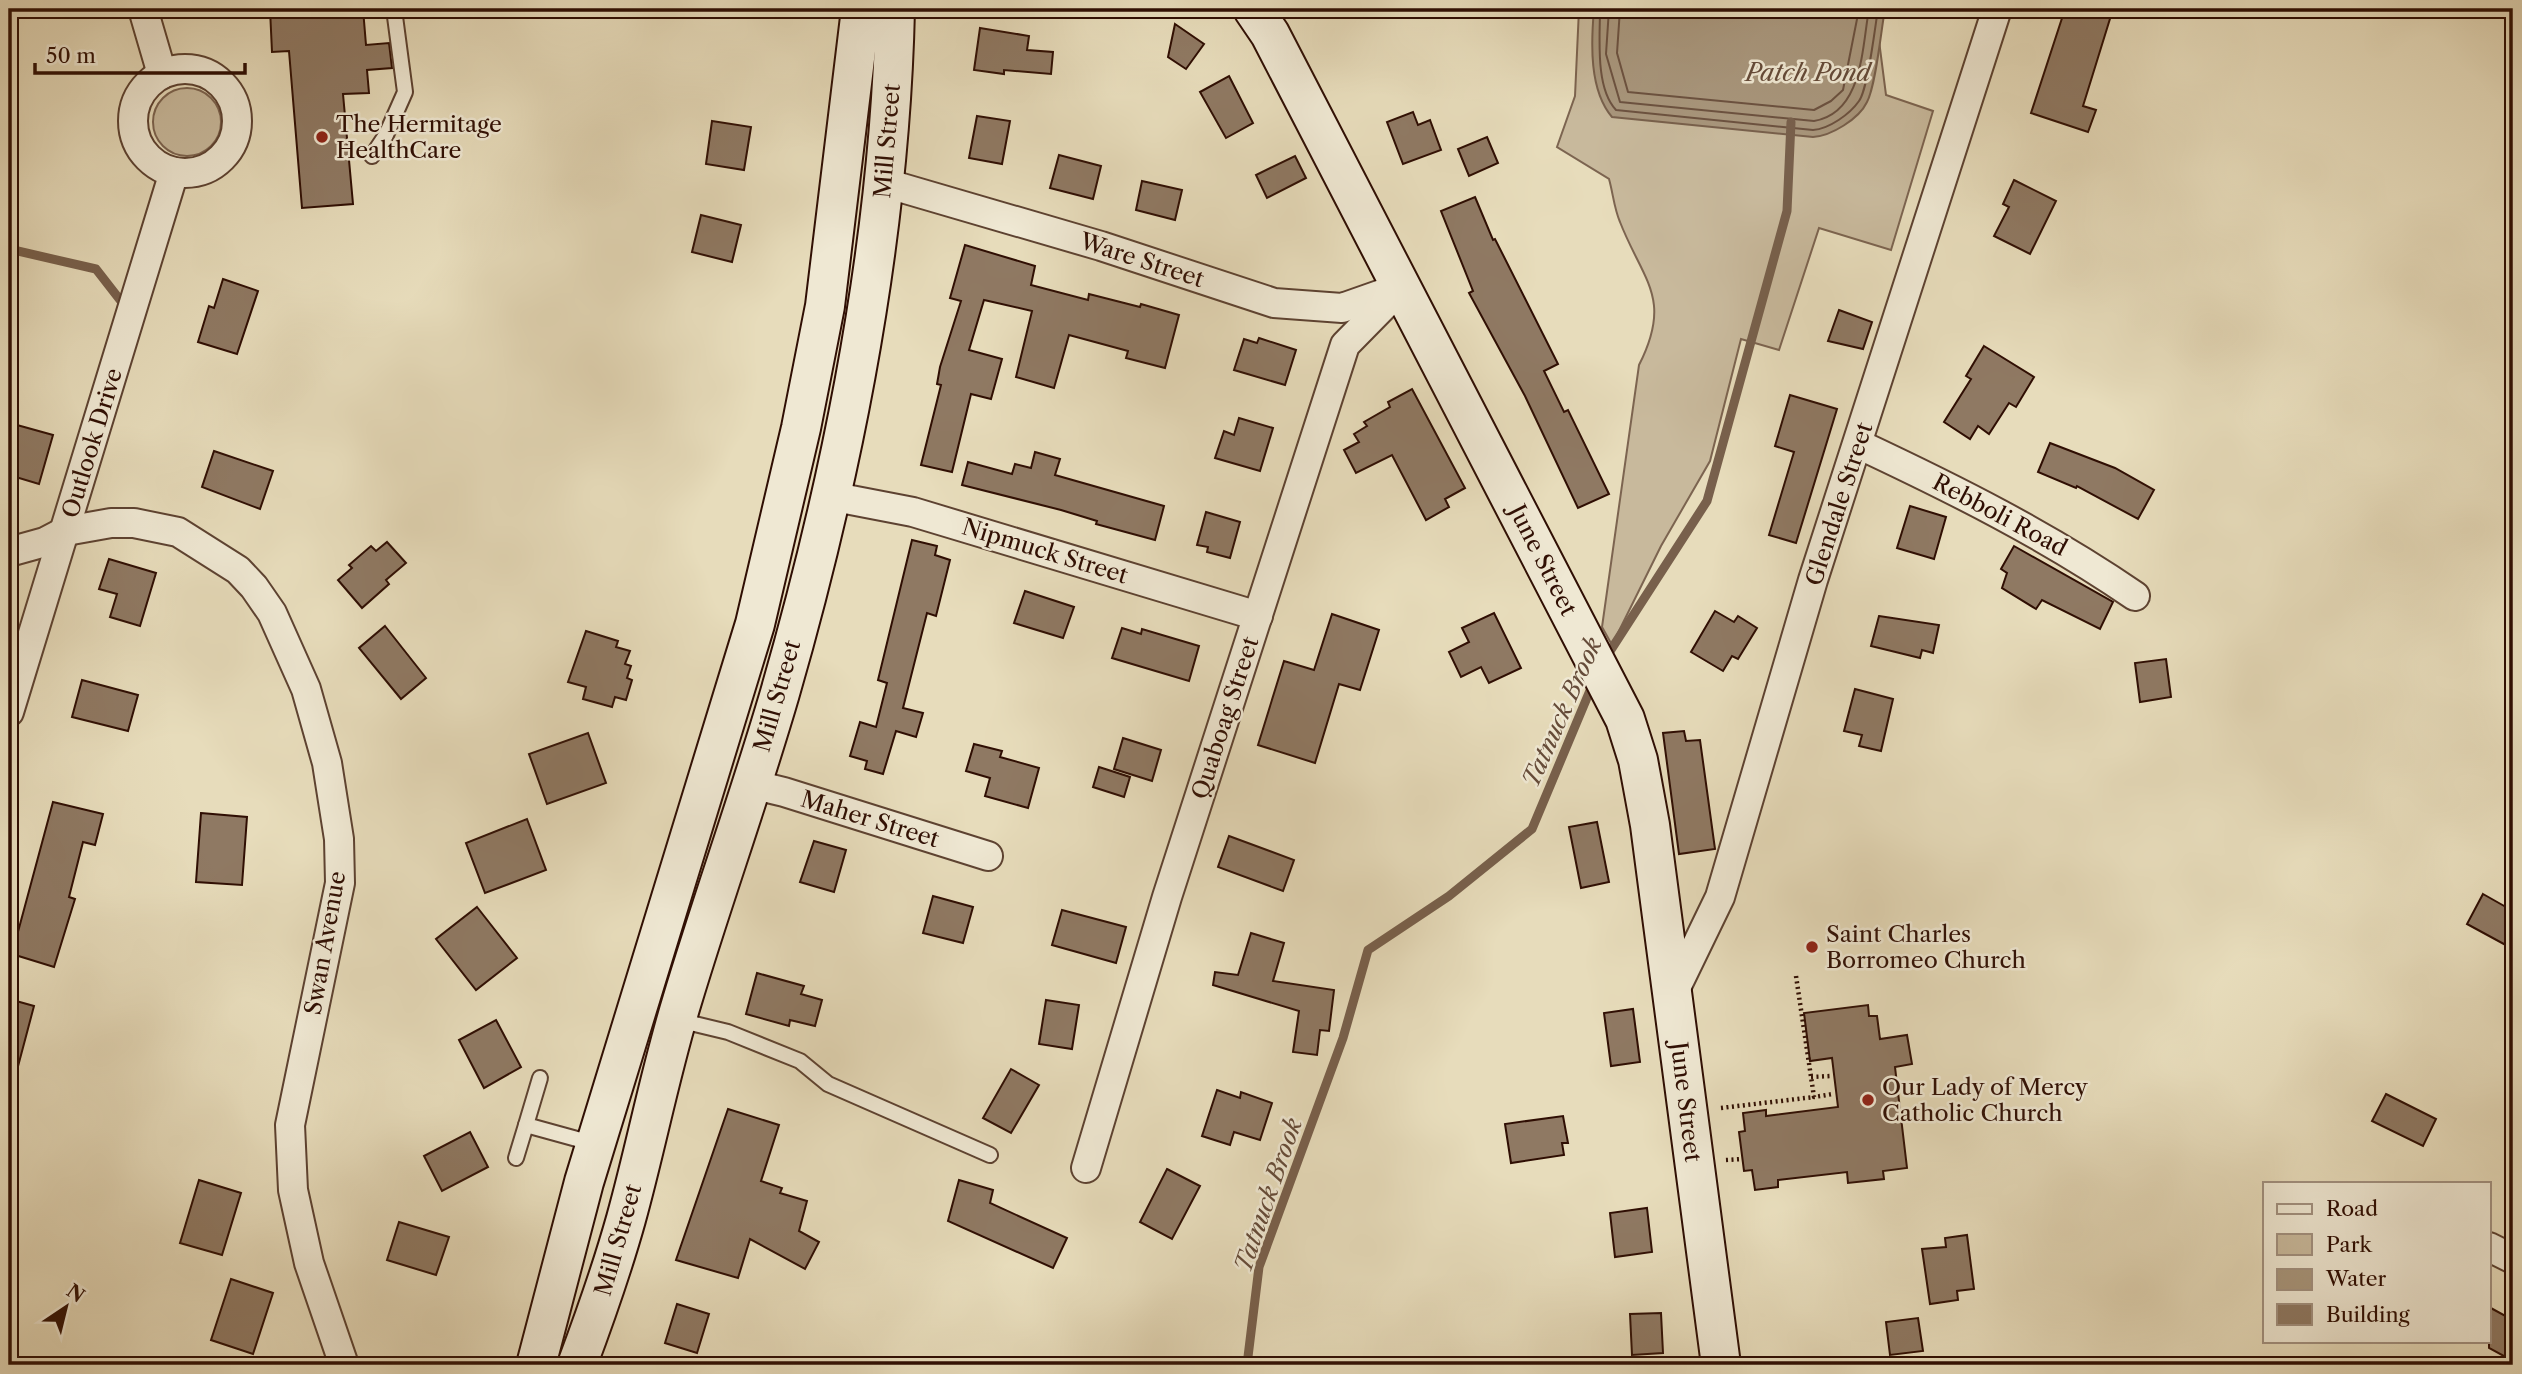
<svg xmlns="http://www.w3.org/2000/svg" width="2522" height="1374" viewBox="0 0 2522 1374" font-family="'Libre Caslon Text',serif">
	<rect width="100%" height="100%" fill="#e7dcbb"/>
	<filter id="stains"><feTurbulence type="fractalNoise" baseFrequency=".00286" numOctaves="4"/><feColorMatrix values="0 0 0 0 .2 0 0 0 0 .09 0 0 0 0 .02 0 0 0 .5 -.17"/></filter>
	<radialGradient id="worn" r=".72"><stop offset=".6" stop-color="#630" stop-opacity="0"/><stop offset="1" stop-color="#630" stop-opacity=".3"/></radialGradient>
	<g fill="#c8b99c" stroke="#7c6450" stroke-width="2">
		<path d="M 1579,9 L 1881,9 L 1878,33 L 1886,95 L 1933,111 L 1891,250 L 1819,228 L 1779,350 L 1741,339 L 1710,461 L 1661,546 L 1612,645 L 1602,627 L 1639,365 C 1673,298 1643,281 1620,222 C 1614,208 1613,193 1609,179 L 1557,147 L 1575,96 Z"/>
		<circle cx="187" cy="122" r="34"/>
	</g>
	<path fill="#a8967c" stroke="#78604c" stroke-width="2" d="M 1594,9 L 1885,9 C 1881,30 1876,85 1867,102 C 1859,119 1831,136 1813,137 L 1612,117 C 1589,90 1591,43 1594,9 Z"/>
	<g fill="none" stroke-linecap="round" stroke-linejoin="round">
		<g stroke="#6c5240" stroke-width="2">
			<path d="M 1600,9 C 1600,37 1595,88 1616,110 L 1813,130 C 1829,129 1850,114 1859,101 C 1868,89 1875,27 1878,9"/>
			<path d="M 1609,9 L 1606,54 L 1620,102 L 1814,121 C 1863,113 1862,47 1869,9"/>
			<polyline points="1620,9 1617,53 1628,92 1814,110 1831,101 1843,90 1859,9"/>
		</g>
		<g stroke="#78604c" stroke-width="9">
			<polyline points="9,249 96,269 124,305"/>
			<polyline points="1605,659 1707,501 1787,211 1791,122"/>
			<polyline points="1247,1365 1259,1267 1343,1038 1368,950 1449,896 1532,829 1594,681"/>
		</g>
	</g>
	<g fill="#8f7963" stroke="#2f0e03" stroke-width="2">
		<polygon points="270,9 363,9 366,45 389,43 392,68 367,70 369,93 343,94 353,204 302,208 289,51 272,52"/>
		<polygon points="2065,9 2113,9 2083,106 2096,110 2088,132 2031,113"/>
		<polygon points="1175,24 1204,44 1186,69 1168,57"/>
		<polygon points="980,28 1029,36 1027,50 1053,52 1051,74 1004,70 1004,74 974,70"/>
		<polygon points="1229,76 1253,123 1226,138 1200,92"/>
		<polygon points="1413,112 1418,125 1430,120 1441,150 1403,164 1387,122"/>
		<polygon points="977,116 1010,121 1002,164 969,158"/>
		<polygon points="712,121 751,127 744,170 706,164"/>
		<polygon points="1487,137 1498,163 1469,176 1458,149"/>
		<polygon points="1059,155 1101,166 1093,199 1050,188"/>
		<polygon points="1295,156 1306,178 1267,198 1256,175"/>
		<polygon points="2014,180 2056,201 2030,254 1994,236 2009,207 2003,204"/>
		<polygon points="1142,181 1182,190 1175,220 1136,210"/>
		<polygon points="1475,197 1493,240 1495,239 1558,364 1544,371 1564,412 1568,410 1609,494 1578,508 1525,396 1469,293 1473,291 1441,211"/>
		<polygon points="701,215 741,225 732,262 692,252"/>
		<polygon points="965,245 1035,266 1031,285 1088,300 1089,294 1140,307 1141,304 1179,315 1165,368 1126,358 1128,351 1069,335 1054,388 1016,377 1032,311 984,300 969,350 1002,359 991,399 971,394 952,472 921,465 941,385 937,384 940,367 961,301 950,298"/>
		<polygon points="223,279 258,291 237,354 198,342 209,306 214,308"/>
		<polygon points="1839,310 1872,322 1863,349 1828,341"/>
		<polygon points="1259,338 1296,350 1285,385 1234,370 1244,339 1257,343"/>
		<polygon points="1984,346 2034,377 2016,407 2009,403 1989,434 1978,426 1970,439 1944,422 1971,379 1966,376"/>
		<polygon points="1412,389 1465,488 1445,499 1449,507 1426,520 1392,455 1356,473 1344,450 1359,442 1354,434 1367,426 1364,422 1390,407 1388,402"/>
		<polygon points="1790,395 1837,409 1796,543 1769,535 1794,452 1775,446"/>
		<polygon points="1239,418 1273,428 1260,471 1215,458 1224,431 1234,435"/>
		<polygon points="17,425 53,435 39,484 9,475 9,453"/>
		<polygon points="2050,443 2115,468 2154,490 2138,519 2077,486 2076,488 2038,472"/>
		<polygon points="214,451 273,471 260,509 202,487"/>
		<polygon points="1035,452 1060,459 1055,475 1164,506 1155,540 1096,524 1097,521 1061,510 962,485 968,462 1012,474 1015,464 1031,468"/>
		<polygon points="1910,506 1946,517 1934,559 1897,548"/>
		<polygon points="1206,512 1240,522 1230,558 1207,552 1208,547 1197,545"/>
		<polygon points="912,540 937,546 935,555 950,560 936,616 927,613 903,708 923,713 916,737 896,731 883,774 865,769 867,761 850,756 860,722 876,727 887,683 878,680"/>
		<polygon points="387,542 406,563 386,580 389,584 362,608 338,580 352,568 349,565 371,546 376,551"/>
		<polygon points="2014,546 2113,602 2100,629 2042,600 2036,609 2002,588 2007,573 2001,569"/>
		<polygon points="109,559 156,573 140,626 110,617 117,594 99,589"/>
		<polygon points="1025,591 1074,607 1063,638 1014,623"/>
		<polygon points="1715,611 1734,622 1738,616 1757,628 1738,659 1732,656 1723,671 1691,652"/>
		<polygon points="1494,613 1521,668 1489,683 1481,667 1461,677 1449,652 1469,642 1462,628"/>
		<polygon points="1332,614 1379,630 1360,690 1339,684 1315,763 1258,745 1284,661 1314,670"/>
		<polygon points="1879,616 1939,625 1933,653 1922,650 1920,658 1871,646"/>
		<polygon points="385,626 426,678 401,699 359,648"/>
		<polygon points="1122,628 1141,634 1142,629 1199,646 1189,681 1112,658"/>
		<polygon points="586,631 618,641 616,647 630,651 625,664 631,666 627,678 632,680 626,700 615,697 612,707 583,699 586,687 568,682"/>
		<polygon points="2166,659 2171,697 2140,702 2135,663"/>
		<polygon points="82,680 138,695 128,731 72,717"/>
		<polygon points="1855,689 1893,699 1881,751 1859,746 1862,735 1844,731"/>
		<polygon points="1684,731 1686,741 1700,740 1715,849 1679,854 1663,733"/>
		<polygon points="588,733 606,783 547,804 529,754"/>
		<polygon points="1123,738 1161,750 1152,781 1114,769"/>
		<polygon points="974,744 1002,751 1000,757 1039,768 1028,808 985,796 990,778 966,771"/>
		<polygon points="1099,767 1130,777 1124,797 1093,787"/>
		<polygon points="53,802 103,814 95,845 83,842 69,897 75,899 54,967 12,954"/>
		<polygon points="201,813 247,817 242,885 196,882"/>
		<polygon points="527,819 546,870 485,893 466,843"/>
		<polygon points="1597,822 1609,882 1581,888 1569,827"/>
		<polygon points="1229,836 1294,860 1283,891 1218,867"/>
		<polygon points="814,841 846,850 834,892 800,882"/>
		<polygon points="2483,894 2513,911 2513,949 2467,924"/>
		<polygon points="933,896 973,907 963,943 923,933"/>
		<polygon points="477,907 517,958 476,990 436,939"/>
		<polygon points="1062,910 1126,927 1116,963 1052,945"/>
		<polygon points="1251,933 1284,943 1273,981 1334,990 1329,1031 1320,1030 1317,1055 1293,1052 1299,1011 1213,985 1215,972 1238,975"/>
		<polygon points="757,973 804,986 801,994 822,1000 815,1026 790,1020 789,1026 746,1014"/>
		<polygon points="9,999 34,1006 16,1074 9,1073"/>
		<polygon points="1046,1000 1079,1005 1072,1049 1039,1044"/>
		<polygon points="1868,1005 1869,1016 1877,1016 1880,1039 1907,1035 1912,1064 1895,1067 1907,1168 1883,1171 1884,1179 1848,1183 1847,1172 1778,1180 1778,1187 1755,1190 1752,1170 1744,1171 1739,1132 1745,1131 1743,1113 1766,1110 1766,1116 1838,1107 1832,1058 1810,1061 1804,1013"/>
		<polygon points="1633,1009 1640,1062 1611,1066 1604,1013"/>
		<polygon points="496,1020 521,1067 484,1088 459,1040"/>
		<polygon points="1011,1069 1039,1085 1011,1133 983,1118"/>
		<polygon points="1217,1090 1240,1098 1241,1092 1272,1103 1260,1140 1234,1132 1230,1145 1202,1136"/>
		<polygon points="2386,1094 2436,1119 2423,1146 2372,1121"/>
		<polygon points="728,1109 779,1125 761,1181 782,1188 780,1193 807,1201 799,1231 819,1242 805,1269 750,1239 738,1278 676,1260"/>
		<polygon points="1563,1116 1568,1143 1562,1143 1564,1155 1511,1163 1505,1124"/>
		<polygon points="470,1132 488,1167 442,1191 424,1156"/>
		<polygon points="1167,1169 1200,1186 1172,1239 1140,1222"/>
		<polygon points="199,1180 241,1193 222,1255 180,1243"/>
		<polygon points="959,1180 993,1190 990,1203 1067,1238 1053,1268 948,1221"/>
		<polygon points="1647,1208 1652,1252 1615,1257 1610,1213"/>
		<polygon points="399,1222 449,1237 436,1275 387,1260"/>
		<polygon points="1967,1235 1974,1289 1957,1291 1958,1300 1930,1304 1922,1249 1946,1247 1945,1238"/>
		<polygon points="231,1279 273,1293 253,1354 211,1340"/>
		<polygon points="677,1304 709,1314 697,1353 665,1343"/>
		<polygon points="2489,1307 2513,1320 2513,1361 2489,1348"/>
		<polygon points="1661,1313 1663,1353 1632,1355 1630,1314"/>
		<polygon points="1918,1318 1923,1351 1890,1355 1886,1322"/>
	</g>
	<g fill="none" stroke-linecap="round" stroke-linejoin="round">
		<g stroke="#5d4231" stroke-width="18">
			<g id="lane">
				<polyline points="372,156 386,135 405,92 394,9"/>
				<polyline points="678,1020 728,1032 800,1061 828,1084 990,1155"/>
				<polyline points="540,1078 526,1125 595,1144"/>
				<polyline points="516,1158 526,1125"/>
			</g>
		</g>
		<g stroke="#5d4231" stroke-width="32">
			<g id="street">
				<polyline points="143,9 162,74"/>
				<circle cx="185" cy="121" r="52"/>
				<polyline points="885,183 1101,246 1274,303 1342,308 1396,289"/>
				<path d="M 1858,444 C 1954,489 2048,536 2135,596"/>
				<polyline points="830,496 913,512 1258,616"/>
				<polyline points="9,552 45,542 66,531 111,523 134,523 178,532 238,570 254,587 272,613 306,689 327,763 339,839 340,883 290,1125 293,1190 309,1263 344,1365"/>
				<polyline points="9,712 174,172"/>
				<polyline points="751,784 784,792 988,856"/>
				<polyline points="1672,996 1720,897 1813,580 1997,9"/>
				<polyline points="1086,1168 1167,897 1345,345 1401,288"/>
				<polyline points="2489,1247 2513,1259"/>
			</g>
		</g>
		<g stroke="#2f0e03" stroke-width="42">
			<g id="secondary">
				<polyline points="1253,9 1270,34 1625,719 1638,760 1650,825 1721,1365"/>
				<polyline points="536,1365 584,1182 755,624 801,428 825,306 861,9"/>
				<path d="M 577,1365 C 595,1317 612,1269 626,1219 C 646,1147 660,1073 682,1001 C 713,898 750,796 780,693 C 844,471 890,240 895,9"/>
			</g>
		</g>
		<g stroke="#2f0e03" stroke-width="4.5" stroke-dasharray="2 3.5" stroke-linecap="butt">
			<polyline points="1796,976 1814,1097 1833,1094"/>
			<polyline points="1811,1077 1831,1076"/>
			<polyline points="1721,1108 1814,1097"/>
			<polyline points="1726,1160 1742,1159"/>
		</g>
		<use href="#lane" stroke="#efe8d3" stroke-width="14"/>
		<use href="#street" stroke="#efe8d3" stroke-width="28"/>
		<use href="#secondary" stroke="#efe8d3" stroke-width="38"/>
	</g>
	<g fill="#8f2418" stroke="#efe8d3" stroke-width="2.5">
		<circle cx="322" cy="137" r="7"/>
		<circle cx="1812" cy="947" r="7"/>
		<circle cx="1868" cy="1100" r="7"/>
	</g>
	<g text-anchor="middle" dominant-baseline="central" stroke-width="5" stroke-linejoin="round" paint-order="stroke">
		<g font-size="23" fill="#2f0e03" stroke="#efe8d3" text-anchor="start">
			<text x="336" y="124">The Hermitage<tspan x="336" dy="26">HealthCare</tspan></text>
			<text x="1826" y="934">Saint Charles<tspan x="1826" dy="26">Borromeo Church</tspan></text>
			<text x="1882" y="1087">Our Lady of Mercy<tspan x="1882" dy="26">Catholic Church</tspan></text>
		</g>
		<g font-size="23" fill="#2f0e03" stroke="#efe8d3">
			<text transform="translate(887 141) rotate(-85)">Mill Street</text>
			<text transform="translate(1142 260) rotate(18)">Ware Street</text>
			<text transform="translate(92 443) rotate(-73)">Outlook Drive</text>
			<text transform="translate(1839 504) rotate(-72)">Glendale Street</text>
			<text transform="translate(2000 515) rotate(28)">Rebboli Road</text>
			<text transform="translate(1045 551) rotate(17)">Nipmuck Street</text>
			<text transform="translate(1543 560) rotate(63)">June Street</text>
			<text transform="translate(777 696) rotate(-74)">Mill Street</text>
			<text transform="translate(1225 718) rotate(-72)">Quaboag Street</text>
			<text transform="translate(870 819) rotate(17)">Maher Street</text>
			<text transform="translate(325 943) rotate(-80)">Swan Avenue</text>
			<text transform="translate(1686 1102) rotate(83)">June Street</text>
			<text transform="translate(618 1240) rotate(-74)">Mill Street</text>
		</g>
		<g font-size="24" font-style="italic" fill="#654b39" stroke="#efe8d3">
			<text x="1808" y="72">Patch Pond</text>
			<text transform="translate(1562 712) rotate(-66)">Tatnuck Brook</text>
			<text transform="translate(1268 1195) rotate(-71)">Tatnuck Brook</text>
		</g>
	</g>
	<rect width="2522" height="1374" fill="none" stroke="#e7dcbb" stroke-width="35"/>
	<rect x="10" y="10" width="2501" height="1353" fill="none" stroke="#2f0e03" stroke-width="3.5"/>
	<rect x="18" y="18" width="2487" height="1339" fill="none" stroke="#2f0e03" stroke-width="2"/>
	<rect x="2263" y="1182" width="228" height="161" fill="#efe8d3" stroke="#a29180" stroke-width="2"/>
	<rect x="2277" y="1204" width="35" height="10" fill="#efe8d3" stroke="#a29180" stroke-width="2"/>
	<text x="2326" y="1216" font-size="21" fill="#2f0e03">Road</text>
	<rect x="2277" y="1234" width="35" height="21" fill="#c8b99c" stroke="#a29180" stroke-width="2"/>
	<text x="2326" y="1252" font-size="21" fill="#2f0e03">Park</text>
	<rect x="2277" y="1269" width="35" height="21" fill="#a8967c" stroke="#a29180" stroke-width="2"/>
	<text x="2326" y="1286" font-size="21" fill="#2f0e03">Water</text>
	<rect x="2277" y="1304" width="35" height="21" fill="#8f7963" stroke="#a29180" stroke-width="2"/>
	<text x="2326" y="1322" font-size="21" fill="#2f0e03">Building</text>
	<g transform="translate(66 1307) rotate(35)" stroke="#efe8d3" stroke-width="5" paint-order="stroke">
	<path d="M0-5L12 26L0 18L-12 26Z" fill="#2f0e03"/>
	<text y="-10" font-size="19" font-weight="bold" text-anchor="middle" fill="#2f0e03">N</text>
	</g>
	<path d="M35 63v10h210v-10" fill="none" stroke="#2f0e03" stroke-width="3.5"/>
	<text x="46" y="63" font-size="21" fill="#2f0e03" stroke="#efe8d3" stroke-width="5" paint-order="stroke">50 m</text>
	<rect width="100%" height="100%" filter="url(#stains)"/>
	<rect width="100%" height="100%" fill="url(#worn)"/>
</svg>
